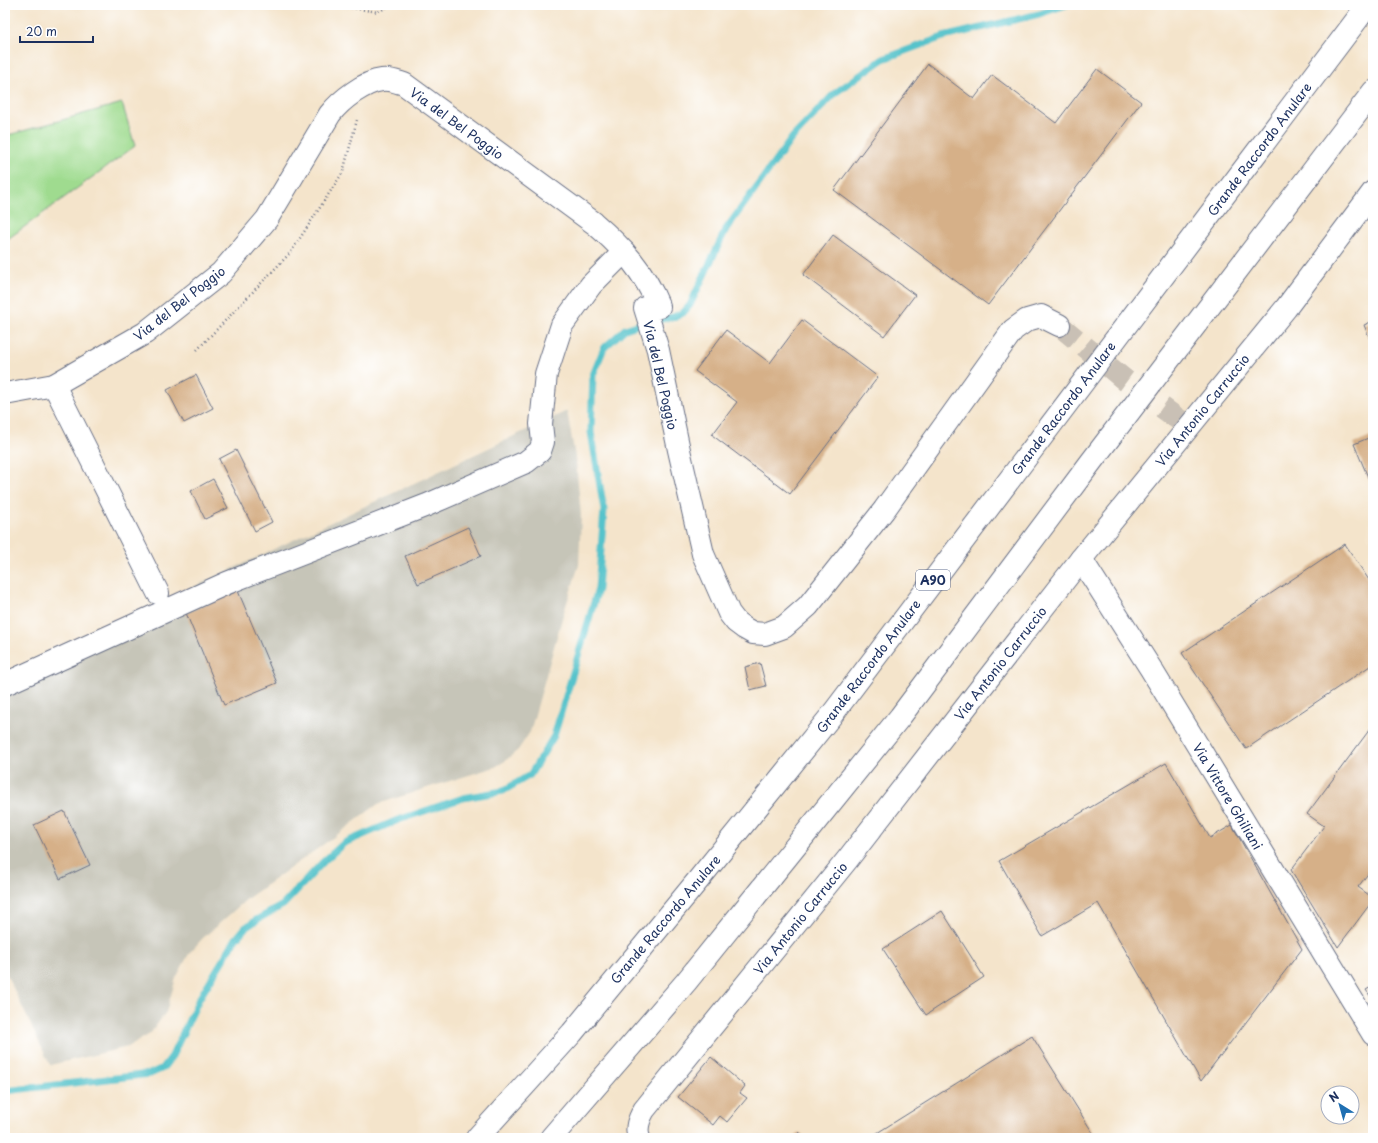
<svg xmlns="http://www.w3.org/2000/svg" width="1378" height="1143" viewBox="0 0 1378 1143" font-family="'Playpen Sans',sans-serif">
	<rect width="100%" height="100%" fill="#fff"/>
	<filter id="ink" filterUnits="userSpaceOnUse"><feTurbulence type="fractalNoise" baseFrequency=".025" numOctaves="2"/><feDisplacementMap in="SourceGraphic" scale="8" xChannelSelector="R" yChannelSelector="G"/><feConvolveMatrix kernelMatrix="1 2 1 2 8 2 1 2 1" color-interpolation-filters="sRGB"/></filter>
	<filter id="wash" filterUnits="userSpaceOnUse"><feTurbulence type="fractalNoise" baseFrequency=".012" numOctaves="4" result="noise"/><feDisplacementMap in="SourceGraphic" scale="16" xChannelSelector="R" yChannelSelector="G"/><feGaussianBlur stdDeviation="0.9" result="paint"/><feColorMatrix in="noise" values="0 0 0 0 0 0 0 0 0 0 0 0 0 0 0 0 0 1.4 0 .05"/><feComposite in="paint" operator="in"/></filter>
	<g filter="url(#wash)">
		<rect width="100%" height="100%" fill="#f4e4cb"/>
		<polygon fill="#c6c5b8" points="567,411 576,462 581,515 579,565 563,615 530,732 518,750 505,761 495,767 430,787 378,804 338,834 248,898 203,938 190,952 176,978 166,1012 150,1034 128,1047 50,1065 5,971 5,676"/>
		<polygon fill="#9fdb8f" stroke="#5d8576" points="122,103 135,146 5,241 5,136"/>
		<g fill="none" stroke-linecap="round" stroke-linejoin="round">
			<polyline stroke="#56c3cb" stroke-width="7" points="5,1091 150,1074 163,1068 172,1056 199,999 235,940 245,928 258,919 283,905 324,861 344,843 398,820 463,798 503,791 530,775 554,736 598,589 604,510 591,432 593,375 604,348 625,329 646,322 673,317 683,313 690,305 726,229 792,138 835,93 883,59 943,37 1039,14 1066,5"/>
		</g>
		<g id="blocks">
			<g fill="#d6b088">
				<polygon points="928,64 974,99 992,75 1056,123 1097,69 1141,102 988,305 834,190"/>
				<polygon points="833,235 915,295 884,336 803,275"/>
				<polygon points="802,320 878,377 790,494 712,435 737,402 695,371 726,330 770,363"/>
				<polygon points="1373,321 1373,347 1364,325"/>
				<polygon points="196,375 213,408 184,423 167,390"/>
				<polygon points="1373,436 1373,489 1354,444"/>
				<polygon points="236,450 272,522 255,531 219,459"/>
				<polygon points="213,479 228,508 205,519 191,491"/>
				<polygon points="468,527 481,556 418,584 405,556"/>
				<polygon points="1345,544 1373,586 1373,664 1246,749 1182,653"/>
				<polygon points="238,591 277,683 224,705 186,613"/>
				<polygon points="760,663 766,686 750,690 745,667"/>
				<polygon points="1373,725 1373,867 1358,887 1373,898 1373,900 1338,947 1291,870 1324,826 1307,814"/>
				<polygon points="1166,763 1210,838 1232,825 1302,949 1201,1081 1098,903 1042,936 999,861"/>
				<polygon points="64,811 90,865 60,879 34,825"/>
				<polygon points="942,911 984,977 926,1015 883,949"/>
				<polygon points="1373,986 1373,1000 1366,990"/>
				<polygon points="1032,1036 1096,1138 869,1138"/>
				<polygon points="711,1057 745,1086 740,1093 747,1098 727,1122 720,1116 713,1125 678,1097"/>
				<polygon points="799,1132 806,1138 794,1138"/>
			</g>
		</g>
	</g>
	<g filter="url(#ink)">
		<use href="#blocks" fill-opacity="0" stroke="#676e84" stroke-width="1"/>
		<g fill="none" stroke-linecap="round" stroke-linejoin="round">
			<polyline stroke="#c9c0b5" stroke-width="22" stroke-dasharray="22 11" stroke-linecap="butt" points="1059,325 1126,381 1182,422"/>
			<g stroke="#676e84" stroke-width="24">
				<g id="minor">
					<polyline points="54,385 158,593"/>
					<path d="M 5,394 L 54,385 L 145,333 L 221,273 L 267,219 L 330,114 C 341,100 364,82 382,80 C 390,79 397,82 404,84 L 594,223 C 623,248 644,271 659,307 L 645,308 L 658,350 L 679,450 L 703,554 L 729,613 L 736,622 L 744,628 L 753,633 L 765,634 L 784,627 L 808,606 L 884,510 L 1013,330 L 1027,320 L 1041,316 L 1059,325"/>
					<polyline points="1081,559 1151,669 1373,1034"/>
					<polyline points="5,684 227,583 427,505 526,462 540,451 543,442 541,424 546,374 562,325 591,285 624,252"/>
					<path d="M 639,1138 C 635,1128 639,1119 644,1110 L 847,860 L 1081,559 L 1286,308 L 1373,192"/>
				</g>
			</g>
			<g stroke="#676e84" stroke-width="24">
				<g id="highway">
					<polyline points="477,1138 572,1033 699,879 831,716 1368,5"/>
					<polyline points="551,1138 686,982 900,717 1091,462 1373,92"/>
				</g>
			</g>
			<g stroke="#676e84" stroke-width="2.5" stroke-dasharray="1 3" stroke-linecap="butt">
				<polyline points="344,5 346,7 378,12 390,5"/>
				<polyline points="197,350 291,252 343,172 357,120"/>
			</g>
			<use href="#minor" stroke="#fff" stroke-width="22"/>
			<use href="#highway" stroke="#fff" stroke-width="22"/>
		</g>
	</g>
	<g text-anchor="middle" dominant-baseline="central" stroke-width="3" stroke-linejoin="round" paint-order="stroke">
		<rect fill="#fff" stroke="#5f6d8e" stroke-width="1" x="916" y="570" width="34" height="20" rx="3"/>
		<g font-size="12" font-weight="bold" fill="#1b2f5e">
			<text x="933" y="580">A90</text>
		</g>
		<g font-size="13" fill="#1b2f5e" stroke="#fff">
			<text transform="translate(457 123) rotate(36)">Via del Bel Poggio</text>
			<text transform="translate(1259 149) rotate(-53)">Grande Raccordo Anulare</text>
			<text transform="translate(179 303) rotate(-38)">Via del Bel Poggio</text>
			<text transform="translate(661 375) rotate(77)">Via del Bel Poggio</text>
			<text transform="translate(1063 408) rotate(-53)">Grande Raccordo Anulare</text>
			<text transform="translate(1202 410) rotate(-51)">Via Antonio Carruccio</text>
			<text transform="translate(1000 663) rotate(-52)">Via Antonio Carruccio</text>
			<text transform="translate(868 666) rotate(-53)">Grande Raccordo Anulare</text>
			<text transform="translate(1228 796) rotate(59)">Via Vittore Ghiliani</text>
			<text transform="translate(800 918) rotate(-51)">Via Antonio Carruccio</text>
			<text transform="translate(665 919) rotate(-50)">Grande Raccordo Anulare</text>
		</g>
	</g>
	<rect width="1378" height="1143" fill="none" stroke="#fff" stroke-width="20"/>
	<g transform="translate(1340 1105) rotate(323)"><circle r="19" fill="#ffffff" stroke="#a4acbf"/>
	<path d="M0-3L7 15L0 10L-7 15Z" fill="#1f6fb2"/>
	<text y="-6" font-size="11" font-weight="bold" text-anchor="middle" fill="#1b2f5e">N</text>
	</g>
	<path d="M20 36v6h73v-6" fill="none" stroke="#1b2f5e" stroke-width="2"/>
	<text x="26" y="36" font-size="12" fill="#1b2f5e" stroke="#ffffff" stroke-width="3" paint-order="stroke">20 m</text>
</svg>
